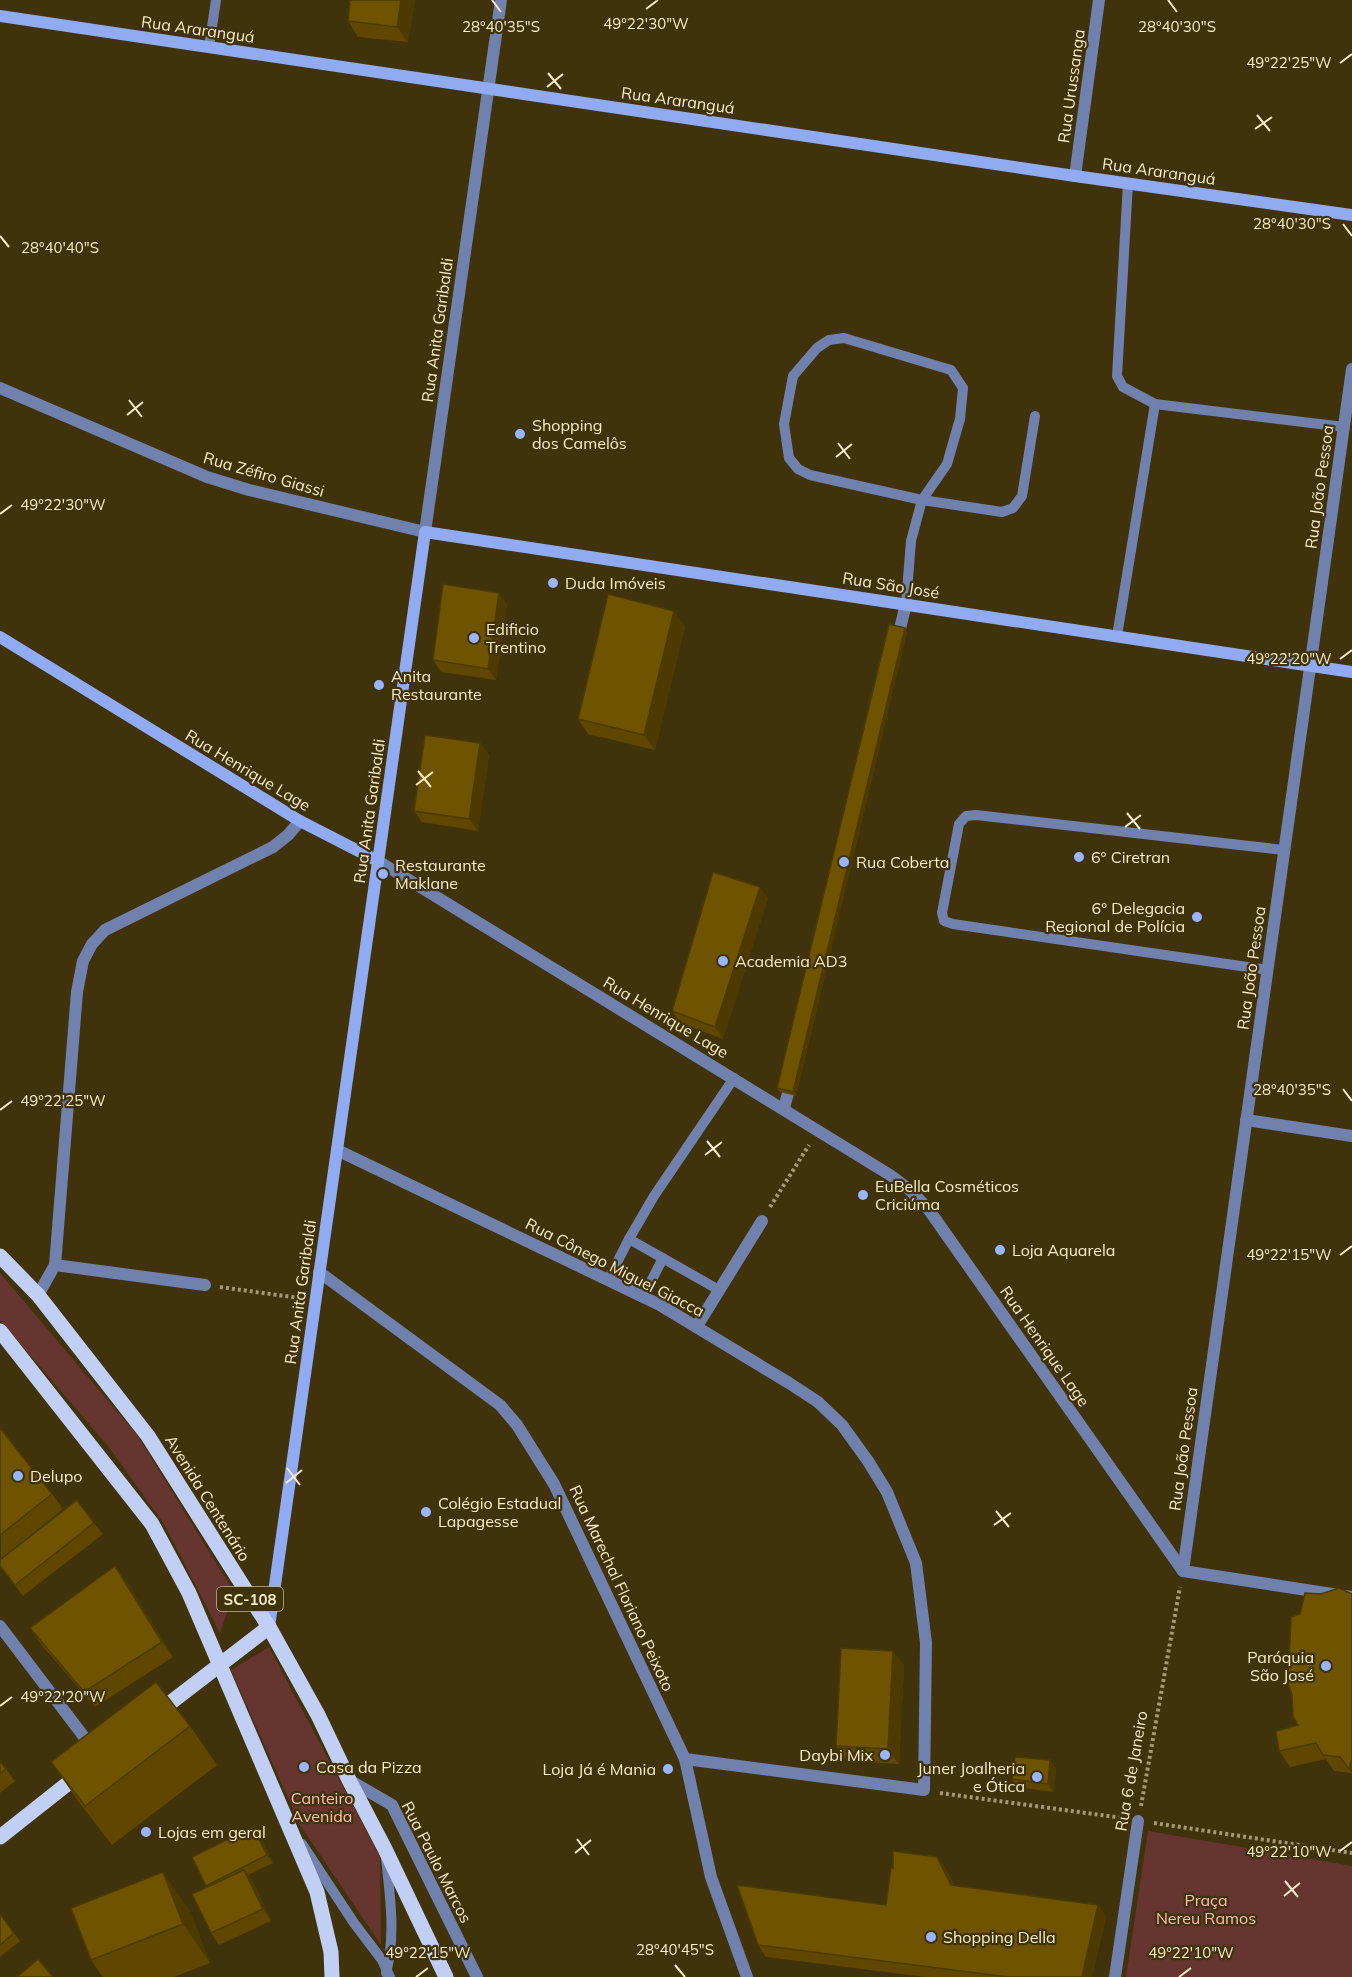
<svg xmlns="http://www.w3.org/2000/svg" width="1352" height="1977" viewBox="0 0 1352 1977" font-family="Mulish,sans-serif">
	<rect width="100%" height="100%" fill="#40320b"/>
	<g fill="#663530">
		<polygon points="0,1273 137,1435 234,1592 220,1633 164,1524 108,1446 0,1320"/>
		<polygon points="269,1647 380,1857 381,1945 300,1825 231,1670"/>
		<polygon points="1148,1831 1352,1866 1352,1977 1126,1977"/>
	</g>
	<g fill="none" stroke-linecap="round" stroke-linejoin="round">
		<g stroke="#a69874" stroke-width="4" stroke-dasharray="3 3" stroke-linecap="butt">
			<polyline points="770,1207 809,1145"/>
			<polyline points="220,1287 299,1298"/>
			<polyline points="940,1793 1123,1818"/>
			<polyline points="1141,1806 1180,1587"/>
			<polyline points="1154,1823 1352,1853"/>
		</g>
		<g stroke="#6f81ac" stroke-width="10">
			<polyline points="209,47 216,0"/>
			<polyline points="1128,183 1117,376 1123,387 1155,404 1344,427"/>
			<polyline points="906,604 911,541 922,500 947,464 960,419 963,388 951,370 844,338 829,340 817,348 793,376 784,424 789,458 798,469 810,475 922,500 1002,512 1013,508 1022,496 1035,416"/>
			<polyline points="1117,636 1155,404"/>
			<polyline points="1268,970 953,924 944,921 942,913 959,824 966,816 976,815 1284,850"/>
			<polyline points="629,1239 654,1196 734,1078"/>
			<polyline points="608,1280 629,1239 719,1290"/>
			<polyline points="643,1297 663,1258"/>
			<polyline points="302,1844 354,1923 382,1960 390,1977"/>
			<path d="M 386,1858 C 390,1897 396,1935 386,1973"/>
		</g>
		<g stroke="#6f81ac" stroke-width="12">
			<polyline points="349,1780 392,1805 477,1977"/>
			<polyline points="1115,1977 1138,1821"/>
		</g>
		<g stroke="#6f81ac" stroke-width="12">
			<polyline points="1075,176 1099,0"/>
			<polyline points="0,388 207,477 249,490 425,532 501,0"/>
			<polyline points="897,641 906,604"/>
			<polyline points="784,1108 792,1078"/>
			<polyline points="337,1150 660,1305 789,1383 818,1402 842,1425 868,1461 887,1492 916,1563 926,1643 924,1790 685,1759"/>
			<polyline points="55,1265 205,1285"/>
			<polyline points="319,1272 500,1405 517,1425 554,1484 685,1759 711,1877 747,1977"/>
			<polyline points="38,1295 55,1265 77,992 83,961 92,944 105,930 273,847 288,835 300,821"/>
			<polyline points="697,1326 762,1221"/>
			<polyline points="0,1626 94,1750"/>
		</g>
		<g stroke="#6f81ac" stroke-width="12">
			<polyline points="378,861 890,1175 910,1190 929,1210 1183,1571"/>
			<polyline points="1246,1120 1352,1136"/>
			<polyline points="1183,1571 1352,369"/>
			<polyline points="1183,1571 1352,1597"/>
		</g>
		<g stroke="#90abf1" stroke-width="12">
			<polyline points="0,16 1075,176 1352,215"/>
			<polyline points="0,637 300,821 378,861"/>
			<polyline points="269,1627 425,532 1352,672"/>
		</g>
		<g stroke="#c0cff3" stroke-width="15">
			<polyline points="0,1256 38,1295 148,1436 269,1627 318,1715 349,1780 385,1849 446,1977"/>
			<polyline points="0,1331 152,1524 189,1593 317,1892 331,1952 332,1977"/>
			<polyline points="157,1713 269,1627"/>
			<polyline points="0,1837 81,1773"/>
		</g>
	</g>
	<g fill="#5f4700">
		<polygon points="415,0 408,42 358,37 348,21"/>
		<polygon points="507,604 496,680 441,672 433,660"/>
		<polygon points="685,626 655,750 588,734 578,719"/>
		<polygon points="905,628 907,632 796,1096 780,1092 777,1088"/>
		<polygon points="480,743 489,755 478,831 422,822 414,811"/>
		<polygon points="768,898 723,1039 680,1023 672,1011"/>
		<polygon points="0,1428 52,1494 63,1509 1,1559"/>
		<polygon points="94,1523 103,1534 23,1596 0,1566"/>
		<polygon points="126,1581 173,1657 95,1707 41,1644 30,1628"/>
		<polygon points="1352,1594 1352,1774 1351,1773 1334,1771 1326,1759 1290,1767 1279,1751 1298,1725 1300,1614"/>
		<polygon points="893,1651 904,1666 899,1764 847,1761 836,1746"/>
		<polygon points="190,1726 217,1765 112,1845 78,1801 51,1762"/>
		<polygon points="0,1761 15,1781 0,1793"/>
		<polygon points="1056,1768 1053,1792 1017,1787 1012,1779"/>
		<polygon points="253,1827 259,1835 273,1863 248,1875 253,1881 271,1921 219,1945 211,1933 207,1887 192,1857"/>
		<polygon points="937,1857 946,1869 954,1885 1098,1905 1106,1917 1092,1977 925,1977 766,1957 758,1945 886,1905 893,1868"/>
		<polygon points="190,1911 210,1963 174,1977 103,1977 91,1960"/>
		<polygon points="0,1914 20,1941 0,1957"/>
	</g>
	<g fill="#4d3a00">
		<polygon points="401,0 415,0 408,42 397,27"/>
		<polygon points="499,593 507,604 496,680 488,669"/>
		<polygon points="674,611 685,626 655,750 644,735"/>
		<polygon points="905,628 907,632 796,1096 793,1092"/>
		<polygon points="480,743 489,755 478,831 469,819"/>
		<polygon points="760,887 768,898 723,1039 715,1027"/>
		<polygon points="115,1566 126,1581 173,1657 162,1642"/>
		<polygon points="893,1651 904,1666 899,1764 888,1749"/>
		<polygon points="1352,1759 1352,1773 1349,1769"/>
		<polygon points="1050,1760 1056,1768 1053,1792 1048,1784"/>
		<polygon points="253,1827 259,1835 273,1863 267,1855"/>
		<polygon points="937,1857 946,1869 959,1897 951,1885"/>
		<polygon points="244,1870 253,1881 271,1921 263,1909"/>
		<polygon points="163,1872 190,1911 210,1963 183,1924"/>
		<polygon points="1098,1905 1106,1917 1092,1977 1082,1977"/>
	</g>
	<g fill="#6e5300" stroke="#4d3a00" stroke-width="1.5">
		<polygon points="350,0 401,0 397,27 348,21"/>
		<polygon points="443,584 499,593 488,669 433,660"/>
		<polygon points="608,594 674,611 644,735 578,719"/>
		<polygon points="889,624 905,628 793,1092 777,1088"/>
		<polygon points="425,735 480,743 469,819 414,811"/>
		<polygon points="713,872 760,887 715,1027 672,1011"/>
		<polygon points="0,1428 52,1494 0,1535"/>
		<polygon points="77,1500 94,1523 15,1585 0,1566 0,1560"/>
		<polygon points="115,1566 162,1642 84,1692 30,1628"/>
		<polygon points="1339,1588 1352,1594 1352,1759 1349,1769 1340,1757 1323,1755 1316,1743 1279,1751 1276,1731 1298,1725 1293,1717 1292,1695 1288,1683 1291,1617 1300,1614 1305,1593 1321,1594"/>
		<polygon points="841,1648 893,1651 888,1749 836,1746"/>
		<polygon points="156,1682 190,1726 85,1806 51,1762"/>
		<polygon points="1015,1757 1050,1760 1048,1784 1012,1779"/>
		<polygon points="0,1761 6,1769 0,1774"/>
		<polygon points="253,1827 267,1855 206,1886 192,1857"/>
		<polygon points="893,1851 937,1857 951,1885 1098,1905 1082,1977 1008,1977 758,1945 737,1885 886,1905 891,1868 893,1868"/>
		<polygon points="244,1870 263,1909 211,1933 192,1894"/>
		<polygon points="163,1872 183,1924 91,1960 71,1908"/>
		<polygon points="0,1914 14,1933 0,1945"/>
		<polygon points="38,1959 53,1977 17,1977"/>
	</g>
	<path fill="none" stroke="#fbecca" stroke-width="2" d="M 492,0 L 501,12M 1168,0 L 1177,12M 646,9 L 658,0M 1340,63 L 1352,54M 548,73 L 561,89M 547,87 L 563,74M 1257,115 L 1270,131M 1255,129 L 1272,117M 1343,224 L 1352,236M 0,236 L 9,247M 129,400 L 142,417M 127,415 L 143,402M 838,443 L 850,459M 836,457 L 852,444M 0,514 L 12,505M 1340,659 L 1352,650M 418,771 L 431,787M 416,785 L 433,772M 1127,813 L 1140,829M 1125,827 L 1141,815M 1343,1089 L 1352,1101M 0,1110 L 12,1101M 707,1141 L 720,1157M 705,1155 L 722,1142M 1340,1255 L 1352,1246M 287,1468 L 300,1485M 286,1483 L 302,1470M 996,1511 L 1009,1527M 994,1525 L 1011,1513M 0,1706 L 12,1697M 577,1839 L 589,1855M 1340,1851 L 1352,1842M 575,1853 L 591,1840M 1285,1881 L 1298,1897M 1284,1896 L 1300,1883M 675,1965 L 685,1977M 416,1977 L 428,1968M 1179,1977 L 1191,1968"/>
	<g fill="#99b5fd" stroke="#40320b" stroke-width="2">
		<circle cx="520" cy="434" r="6"/>
		<circle cx="553" cy="583" r="6"/>
		<circle cx="474" cy="638" r="6"/>
		<circle cx="379" cy="685" r="6"/>
		<circle cx="1079" cy="857" r="6"/>
		<circle cx="844" cy="862" r="6"/>
		<circle cx="383" cy="874" r="6"/>
		<circle cx="1197" cy="917" r="6"/>
		<circle cx="723" cy="961" r="6"/>
		<circle cx="863" cy="1195" r="6"/>
		<circle cx="1000" cy="1250" r="6"/>
		<circle cx="18" cy="1476" r="6"/>
		<circle cx="426" cy="1512" r="6"/>
		<circle cx="1326" cy="1666" r="6"/>
		<circle cx="885" cy="1755" r="6"/>
		<circle cx="304" cy="1767" r="6"/>
		<circle cx="668" cy="1769" r="6"/>
		<circle cx="1037" cy="1777" r="6"/>
		<circle cx="146" cy="1832" r="6"/>
		<circle cx="931" cy="1937" r="6"/>
	</g>
	<g text-anchor="middle" dominant-baseline="central" stroke-width="4.5" stroke-linejoin="round" paint-order="stroke">
		<rect fill="#40320b" stroke="#c3b491" stroke-width="1.5" x="217" y="1587" width="66" height="24" rx="4.5"/>
		<g font-size="15" font-weight="bold" fill="#fbecca">
			<text x="250" y="1599">SC-108</text>
		</g>
		<g font-size="16" fill="#fbecca" stroke="#40320b">
			<text transform="translate(198 29) rotate(8)">Rua Araranguá</text>
			<text transform="translate(1071 86) rotate(-82)">Rua Urussanga</text>
			<text transform="translate(678 100) rotate(8)">Rua Araranguá</text>
			<text transform="translate(1159 171) rotate(8)">Rua Araranguá</text>
			<text transform="translate(437 330) rotate(-82)">Rua Anita Garibaldi</text>
			<text transform="translate(264 474) rotate(16)">Rua Zéfiro Giassi</text>
			<text transform="translate(1319 487) rotate(-82)">Rua João Pessoa</text>
			<text transform="translate(891 585) rotate(9)">Rua São José</text>
			<text transform="translate(248 770) rotate(31)">Rua Henrique Lage</text>
			<text transform="translate(369 811) rotate(-82)">Rua Anita Garibaldi</text>
			<text transform="translate(1251 968) rotate(-82)">Rua João Pessoa</text>
			<text transform="translate(666 1017) rotate(31)">Rua Henrique Lage</text>
			<text transform="translate(615 1267) rotate(27)">Rua Cônego Miguel Giacca</text>
			<text transform="translate(300 1292) rotate(-82)">Rua Anita Garibaldi</text>
			<text transform="translate(1045 1346) rotate(55)">Rua Henrique Lage</text>
			<text transform="translate(1183 1449) rotate(-82)">Rua João Pessoa</text>
			<text transform="translate(208 1498) rotate(58)">Avenida Centenário</text>
			<text transform="translate(622 1588) rotate(65)">Rua Marechal Floriano Peixoto</text>
			<text transform="translate(1131 1771) rotate(-80)">Rua 6 de Janeiro</text>
			<text transform="translate(437 1862) rotate(63)">Rua Paulo Marcos</text>
		</g>
		<g font-size="16" fill="#fbecca" stroke="#40320b" text-anchor="start">
			<text x="532" y="425">Shopping<tspan x="532" dy="18">dos Camelôs</tspan></text>
			<text x="565" y="583">Duda Imóveis</text>
			<text x="486" y="629">Edificio<tspan x="486" dy="18">Trentino</tspan></text>
			<text x="391" y="676">Anita<tspan x="391" dy="18">Restaurante</tspan></text>
			<text x="1091" y="857">6° Ciretran</text>
			<text x="856" y="862">Rua Coberta</text>
			<text x="395" y="865">Restaurante<tspan x="395" dy="18">Maklane</tspan></text>
			<text x="1185" y="908" text-anchor="end">6° Delegacia<tspan x="1185" dy="18">Regional de Polícia</tspan></text>
			<text x="735" y="961">Academia AD3</text>
			<text x="875" y="1186">EuBella Cosméticos<tspan x="875" dy="18">Criciúma</tspan></text>
			<text x="1012" y="1250">Loja Aquarela</text>
			<text x="30" y="1476">Delupo</text>
			<text x="438" y="1503">Colégio Estadual<tspan x="438" dy="18">Lapagesse</tspan></text>
			<text x="1314" y="1657" text-anchor="end">Paróquia<tspan x="1314" dy="18">São José</tspan></text>
			<text x="873" y="1755" text-anchor="end">Daybi Mix</text>
			<text x="316" y="1767">Casa da Pizza</text>
			<text x="1025" y="1768" text-anchor="end">Juner Joalheria<tspan x="1025" dy="18">e Ótica</tspan></text>
			<text x="656" y="1769" text-anchor="end">Loja Já é Mania</text>
			<text x="158" y="1832">Lojas em geral</text>
			<text x="943" y="1937">Shopping Della</text>
		</g>
		<g font-size="16" fill="#ffbfb7" stroke="#40320b">
			<text x="322" y="1798">Canteiro<tspan x="322" dy="18">Avenida</tspan></text>
			<text x="1206" y="1900">Praça<tspan x="1206" dy="18">Nereu Ramos</tspan></text>
		</g>
	</g>
	<g font-size="15" text-anchor="middle" fill="#fbecca" stroke="#40320b" stroke-width="4.5" stroke-linejoin="round" paint-order="stroke">
		<text x="646" y="29">49°22'30"W</text>
		<text x="501" y="32">28°40'35"S</text>
		<text x="1177" y="32">28°40'30"S</text>
		<text x="1289" y="68">49°22'25"W</text>
		<text x="1292" y="229">28°40'30"S</text>
		<text x="60" y="253">28°40'40"S</text>
		<text x="63" y="510">49°22'30"W</text>
		<text x="1289" y="664">49°22'20"W</text>
		<text x="1292" y="1095">28°40'35"S</text>
		<text x="63" y="1106">49°22'25"W</text>
		<text x="1289" y="1260">49°22'15"W</text>
		<text x="63" y="1702">49°22'20"W</text>
		<text x="1289" y="1857">49°22'10"W</text>
		<text x="675" y="1955">28°40'45"S</text>
		<text x="428" y="1958">49°22'15"W</text>
		<text x="1191" y="1958">49°22'10"W</text>
	</g>
</svg>
